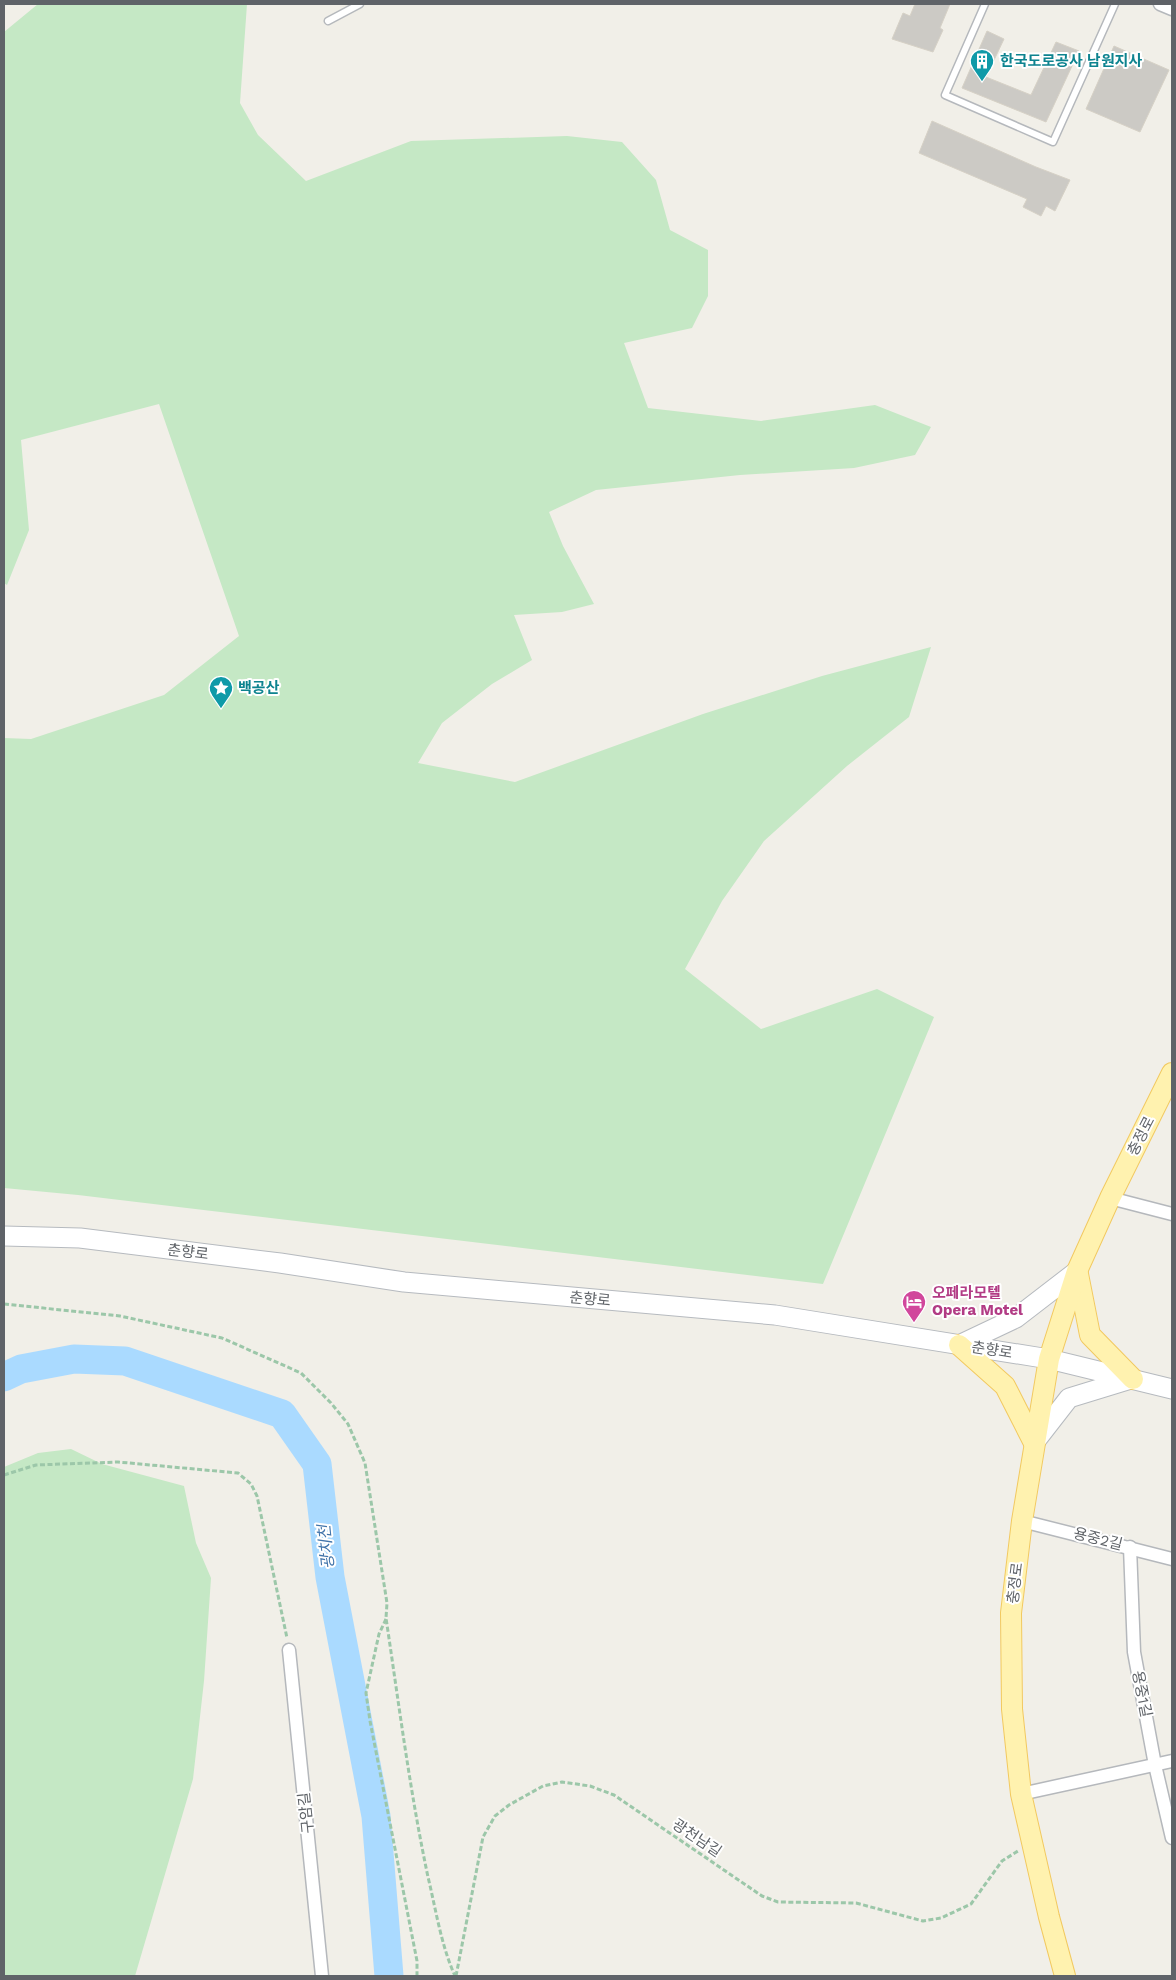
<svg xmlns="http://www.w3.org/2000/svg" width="1176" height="1980" viewBox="0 0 1176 1980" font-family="'Work Sans','Noto Sans KR',sans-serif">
	<rect width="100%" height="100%" fill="#f1efe8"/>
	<g fill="#c5e8c5">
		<polygon points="38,4 247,4 240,103 258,135 306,181 411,141 567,136 622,142 656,180 670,230 708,250 708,296 692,328 624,343 648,408 761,421 875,405 931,427 915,455 854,468 740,475 596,490 549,512 563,546 594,604 562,612 514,615 532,660 492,684 442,723 418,763 515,782 703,714 822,676 931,647 909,717 847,766 764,841 722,901 685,969 761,1029 877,989 934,1017 823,1284 78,1195 4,1188 4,738 31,739 164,695 239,636 159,404 21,440 29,530 7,585 4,583 4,32"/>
		<polygon points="71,1449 102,1464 184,1486 196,1543 211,1578 204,1681 193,1779 135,1976 4,1976 4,1467 38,1453"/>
	</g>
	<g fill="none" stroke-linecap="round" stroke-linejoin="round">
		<polyline stroke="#aadaff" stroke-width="29" points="4,1377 21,1369 74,1359 125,1361 282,1414 317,1464 330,1577 376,1816 389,1976"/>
	</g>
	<g fill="#cccac5" stroke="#d6d1c6">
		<polygon points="915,4 950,4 940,28 943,30 933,52 892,39 903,13 910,16"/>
		<polygon points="987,31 1004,39 986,77 1031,95 1056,42 1079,51 1046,122 962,88"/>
		<polygon points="1114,46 1169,70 1140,132 1086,109"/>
		<polygon points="932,121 1036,167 1070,180 1055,211 1046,206 1041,216 1023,207 1027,199 919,153"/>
	</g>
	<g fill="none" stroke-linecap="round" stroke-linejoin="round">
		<g stroke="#b5b8bc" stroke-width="9">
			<g id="lane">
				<polyline points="985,4 945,95 1053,142 1115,4"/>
				<polyline points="328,21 360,4"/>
			</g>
		</g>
		<g stroke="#b5b8bc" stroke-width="15">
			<g id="street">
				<polyline points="1160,4 1172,9"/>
				<polyline points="1110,1198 1172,1214"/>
				<polyline points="1022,1521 1172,1559"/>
				<polyline points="1130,1547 1134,1652 1155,1765 1172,1838"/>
				<polyline points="289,1650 322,1976"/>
				<polyline points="1021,1794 1172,1761"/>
			</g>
		</g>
		<g stroke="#b6babf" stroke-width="21">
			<g id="secondary">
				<polyline points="4,1236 80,1238 280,1263 404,1282 775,1315 1049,1359 1172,1389"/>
				<polyline points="959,1345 1016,1318 1077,1271"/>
				<polyline points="1034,1443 1069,1398 1131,1379"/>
			</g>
		</g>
		<g stroke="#f2c960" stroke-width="22">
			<g id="primary">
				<polyline points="1078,1274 1090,1335 1133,1379"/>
				<polyline points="959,1345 1005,1386 1034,1443"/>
				<polyline points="1065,1976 1049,1917 1021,1794 1012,1709 1011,1613 1022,1521 1049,1359 1077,1271 1110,1198 1172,1073"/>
			</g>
		</g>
		<g stroke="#9cc7a9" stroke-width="3" stroke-dasharray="5 2.5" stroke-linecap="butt">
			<path d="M 4,1304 L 120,1316 L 222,1338 L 301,1373 L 331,1403 L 348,1424 L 365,1463 L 387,1603 L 386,1618 C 399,1705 410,1792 428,1877 C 436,1910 441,1945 455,1976"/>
			<polyline points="4,1475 36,1465 118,1462 238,1473 251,1484 257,1496 287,1638"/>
			<polyline points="386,1619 379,1634 366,1693 370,1721 417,1961 417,1976"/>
			<polyline points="456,1976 483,1837 495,1816 509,1805 543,1786 562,1782 590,1786 614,1795 762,1896 778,1902 856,1903 923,1921 941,1918 971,1904 1002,1861 1018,1851"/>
		</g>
		<use href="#lane" stroke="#fff" stroke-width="6"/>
		<use href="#street" stroke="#fff" stroke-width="12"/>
		<use href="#secondary" stroke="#fff" stroke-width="19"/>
		<use href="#primary" stroke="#fff2af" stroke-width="20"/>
	</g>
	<defs>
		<g id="building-pin" transform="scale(1.25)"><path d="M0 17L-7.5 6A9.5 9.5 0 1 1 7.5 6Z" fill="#0f9aa8" stroke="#fff"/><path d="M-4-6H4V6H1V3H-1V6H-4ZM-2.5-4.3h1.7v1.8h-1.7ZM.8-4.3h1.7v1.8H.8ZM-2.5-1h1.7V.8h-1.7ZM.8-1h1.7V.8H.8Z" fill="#fff"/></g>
		<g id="sight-pin" transform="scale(1.25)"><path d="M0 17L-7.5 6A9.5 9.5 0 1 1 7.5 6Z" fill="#0f9aa8" stroke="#fff"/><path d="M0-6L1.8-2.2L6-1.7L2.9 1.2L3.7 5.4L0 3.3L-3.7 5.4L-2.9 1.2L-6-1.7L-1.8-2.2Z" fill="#fff"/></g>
		<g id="hotel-pin" transform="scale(1.25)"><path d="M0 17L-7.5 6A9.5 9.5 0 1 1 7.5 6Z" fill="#d1479c" stroke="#fff"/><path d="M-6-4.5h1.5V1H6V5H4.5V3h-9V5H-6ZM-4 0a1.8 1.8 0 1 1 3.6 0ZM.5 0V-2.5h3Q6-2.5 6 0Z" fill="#fff"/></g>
	</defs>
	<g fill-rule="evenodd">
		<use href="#building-pin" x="982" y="61"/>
		<use href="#sight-pin" x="221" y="688"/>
		<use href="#hotel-pin" x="914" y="1302"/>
	</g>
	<g text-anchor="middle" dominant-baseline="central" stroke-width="4" stroke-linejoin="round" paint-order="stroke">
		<g font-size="15" font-weight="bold" fill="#0d838f" stroke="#fff" text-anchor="start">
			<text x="1000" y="61">한국도로공사 남원지사</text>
			<text x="238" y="688">백공산</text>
		</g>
		<g font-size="15" fill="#5f6368" stroke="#fff">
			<text transform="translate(1141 1136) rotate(-63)">충정로</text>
			<text transform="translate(188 1252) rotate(7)">춘향로</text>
			<text transform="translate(590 1299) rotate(5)">춘향로</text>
			<text transform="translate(992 1350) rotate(9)">춘향로</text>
			<text transform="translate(1098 1539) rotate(14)">용중2길</text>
			<text transform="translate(1015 1583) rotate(-83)">충정로</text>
			<text transform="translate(1142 1694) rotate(79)">용중1길</text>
			<text transform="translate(306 1813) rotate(-96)">구암길</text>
			<text transform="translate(697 1838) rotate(34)">광천남길</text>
		</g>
		<g font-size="15" font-weight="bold" fill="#b23c85" stroke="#fff" text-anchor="start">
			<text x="932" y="1293">오페라모텔<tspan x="932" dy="17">Opera Motel</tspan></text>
		</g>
		<g font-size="16" font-style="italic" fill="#4174aa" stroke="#fff">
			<text transform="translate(326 1547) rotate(-96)">광치천</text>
		</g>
	</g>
	<rect width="1176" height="1980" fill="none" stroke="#5f6368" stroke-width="10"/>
</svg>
